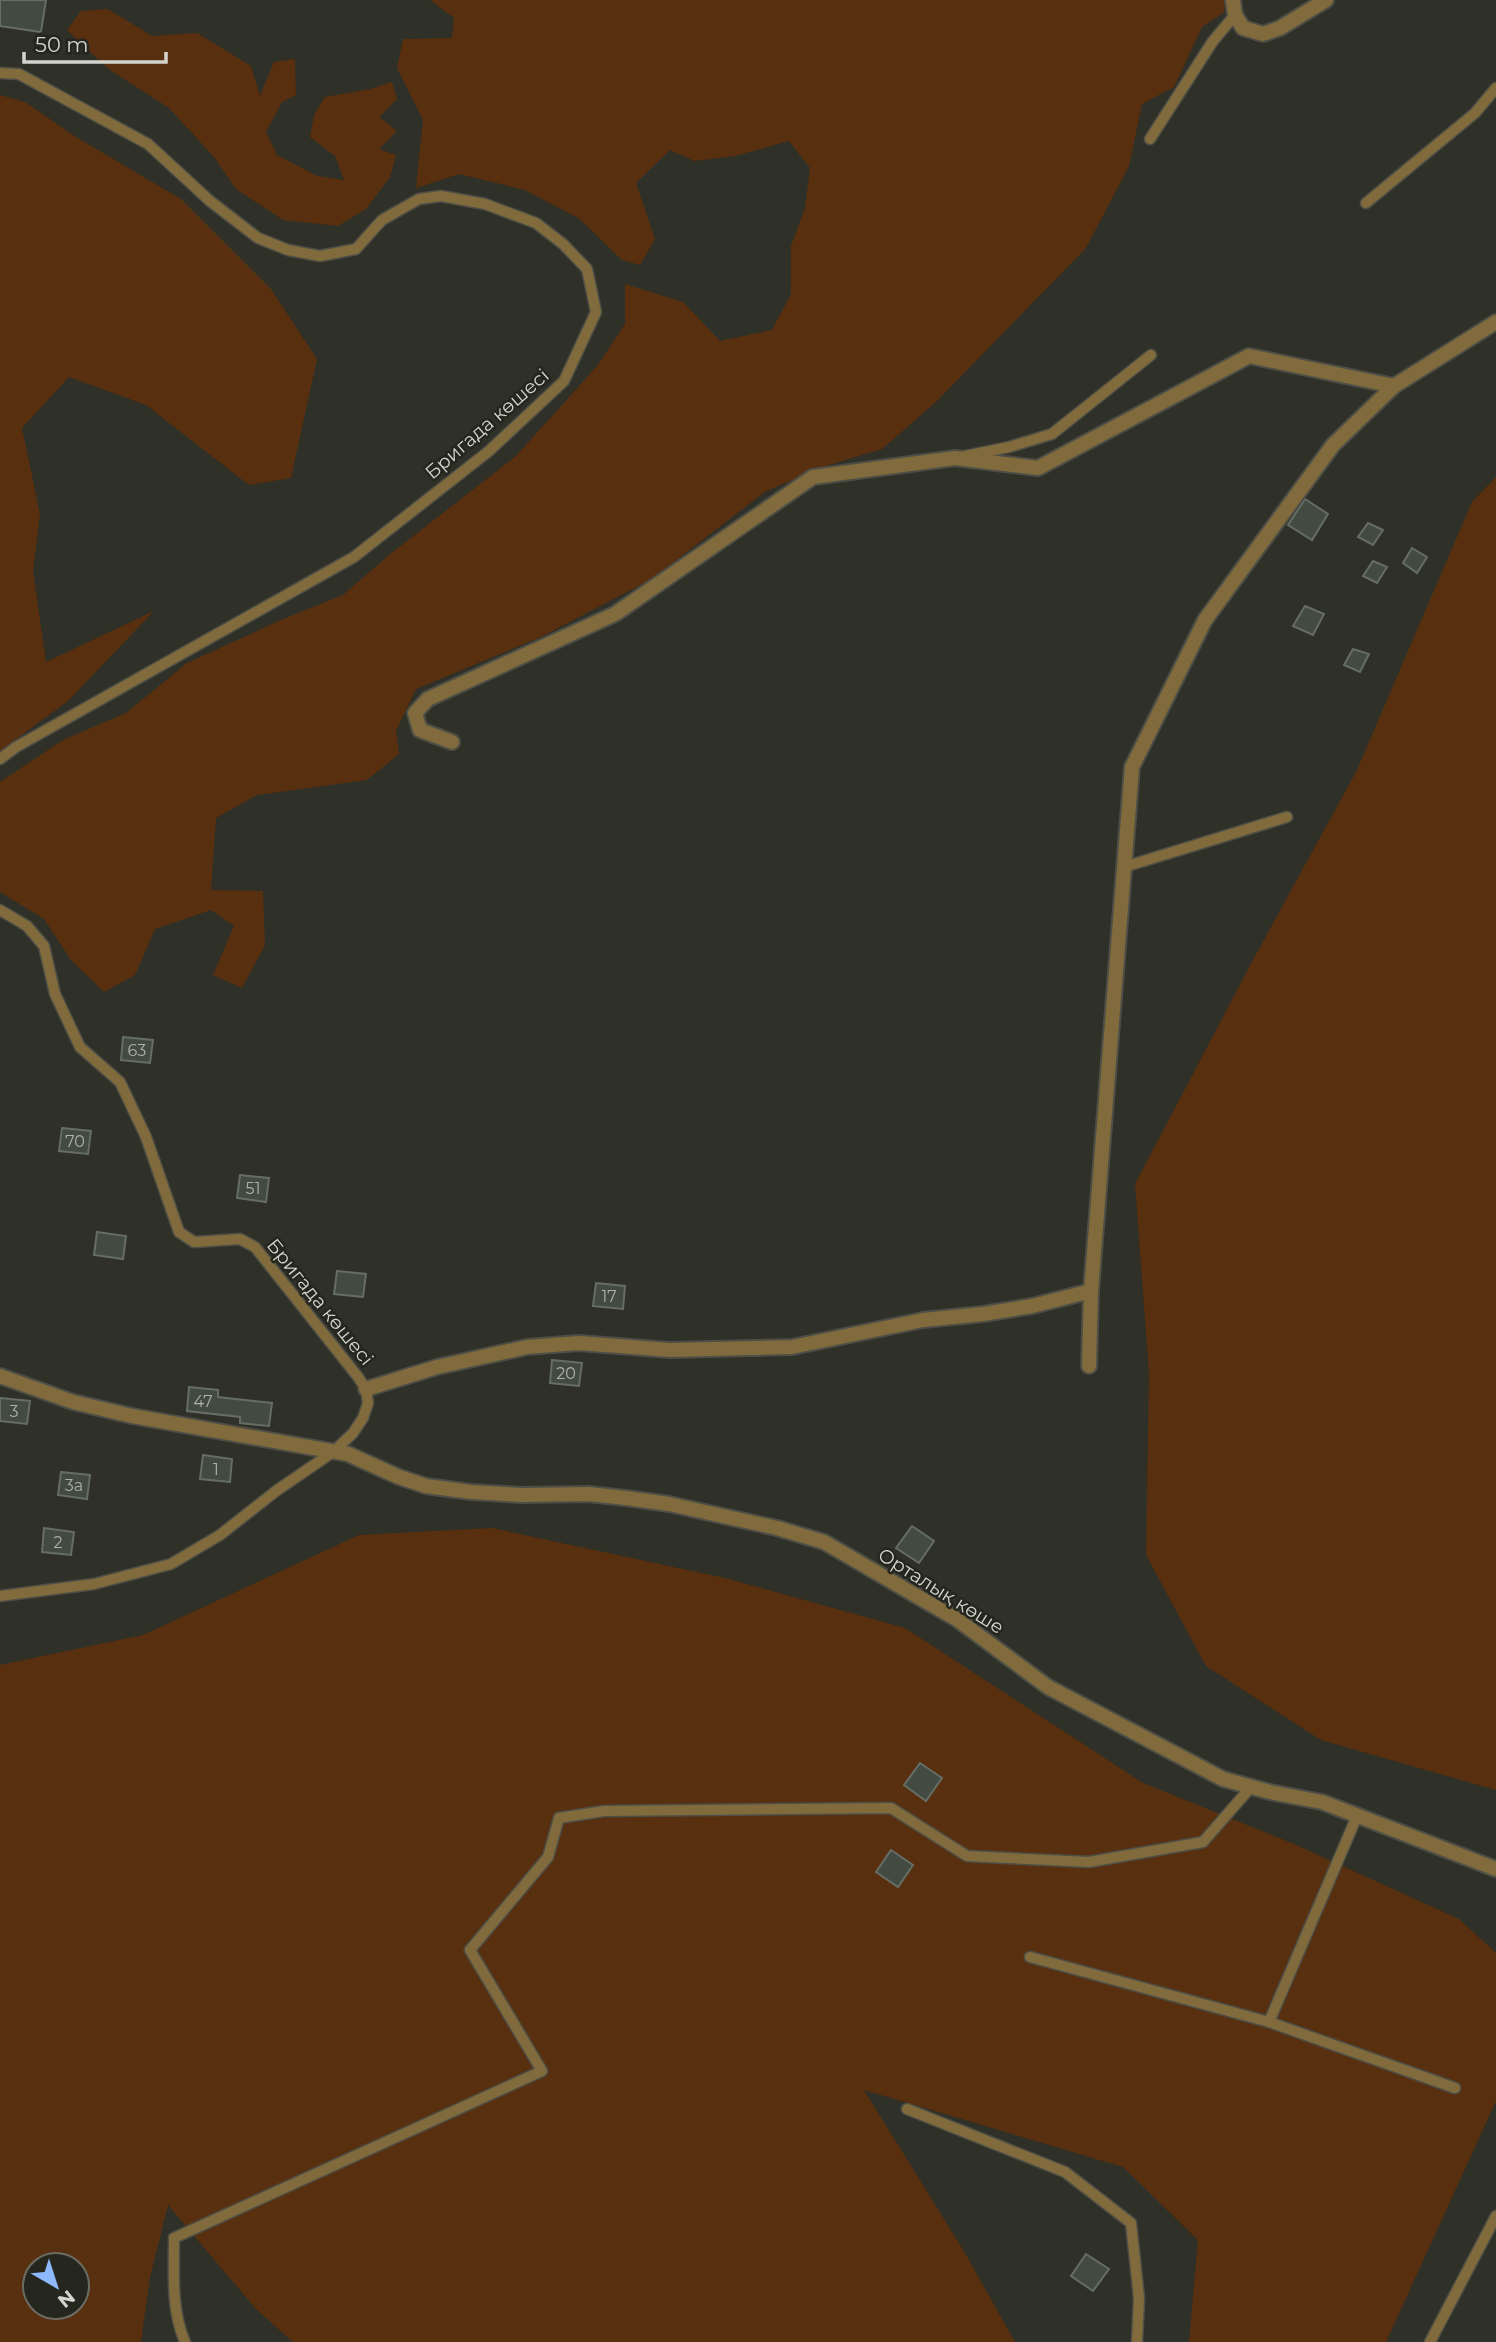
<svg xmlns="http://www.w3.org/2000/svg" width="1496" height="2342" viewBox="0 0 1496 2342" font-family="Montserrat,sans-serif">
	<rect width="100%" height="100%" fill="#2f3027"/>
	<g fill="#582f0f" fill-rule="evenodd">
		<polygon points="430,0 1228,0 1223,13 1202,27 1174,87 1142,104 1129,166 1086,248 936,402 882,449 829,465 766,491 652,579 541,637 416,689 396,731 399,754 367,780 257,795 216,818 211,890 263,891 265,945 242,988 213,975 234,926 211,910 155,929 135,975 104,992 71,960 44,919 0,892 0,782 63,740 126,713 187,663 281,620 343,595 389,555 516,456 598,365 625,324 625,284 683,302 720,341 772,330 791,294 791,246 805,208 810,168 789,141 735,156 694,161 670,150 636,183 655,239 640,265 622,260 580,219 525,190 459,174 416,188 423,120 397,68 403,39 452,38 454,18"/>
		<polygon points="108,9 152,36 197,33 251,66 260,96 274,62 295,59 296,95 282,102 266,132 277,155 317,176 344,180 335,156 310,137 314,115 325,97 370,89 392,82 397,99 379,117 397,131 379,149 396,155 390,177 366,209 338,226 283,220 236,189 214,157 169,108 107,68 67,30 81,11"/>
		<polygon points="0,95 25,102 76,137 181,199 271,289 317,359 291,478 249,485 146,405 69,377 22,428 40,514 33,571 46,662 154,611 68,701 0,751"/>
		<polygon points="1496,477 1496,1790 1321,1740 1206,1666 1146,1555 1149,1373 1135,1184 1254,958 1357,770 1472,502"/>
		<path d="M 492,1528 L 725,1578 L 905,1628 L 1143,1783 L 1294,1844 L 1459,1919 L 1496,1953 L 1496,2101 L 1386,2342 L 1189,2342 L 1198,2240 L 1123,2167 L 864,2090 L 965,2253 L 1015,2342 L 293,2342 L 256,2309 L 168,2205 L 150,2277 L 141,2342 L 0,2342 L 0,1665 L 143,1635 L 359,1535 ZM 35,2265 L 77,2265 L 77,2307 L 35,2307 Z"/>
	</g>
	<g fill="#424a42" stroke="#656d64" stroke-width="2">
		<polygon points="0,0 46,0 41,32 0,26"/>
		<polygon points="1305,499 1328,514 1312,540 1288,525"/>
		<polygon points="1368,523 1383,530 1373,545 1358,537"/>
		<polygon points="1412,548 1427,557 1417,573 1403,563"/>
		<polygon points="1373,561 1387,567 1377,583 1363,576"/>
		<polygon points="1305,606 1324,614 1313,635 1293,626"/>
		<polygon points="1353,649 1369,654 1360,672 1344,665"/>
		<polygon points="123,1037 153,1040 150,1063 121,1060"/>
		<polygon points="62,1128 91,1131 88,1154 59,1151"/>
		<polygon points="240,1175 269,1178 266,1202 237,1198"/>
		<polygon points="97,1232 126,1236 123,1259 94,1255"/>
		<polygon points="337,1271 366,1274 363,1297 334,1294"/>
		<polygon points="596,1283 625,1286 623,1309 593,1306"/>
		<polygon points="552,1360 582,1363 579,1386 550,1383"/>
		<polygon points="189,1387 218,1390 218,1397 272,1403 269,1426 240,1423 240,1417 187,1411"/>
		<polygon points="0,1398 30,1401 27,1424 0,1421"/>
		<polygon points="203,1455 232,1459 230,1482 200,1479"/>
		<polygon points="61,1472 90,1475 87,1499 58,1495"/>
		<polygon points="912,1526 934,1541 919,1563 896,1548"/>
		<polygon points="44,1528 74,1532 71,1555 42,1552"/>
		<polygon points="920,1763 942,1778 926,1801 904,1785"/>
		<polygon points="891,1850 913,1865 898,1887 876,1872"/>
		<polygon points="1086,2254 1109,2269 1093,2291 1071,2276"/>
	</g>
	<g fill="none" stroke-linecap="round" stroke-linejoin="round">
		<g stroke="#4d4e45" stroke-width="13">
			<g id="lane">
				<polyline points="0,73 19,74 148,144 210,201 258,238 288,250 320,256 356,249 382,220 419,199 441,196 485,204 536,223 563,244 587,269 596,312 564,381 489,451 354,557 16,747 0,759"/>
				<polyline points="1150,139 1213,41 1235,15"/>
				<polyline points="1366,203 1475,113 1496,88"/>
				<polyline points="965,456 1009,447 1052,434 1151,355"/>
				<polyline points="1124,867 1287,817"/>
				<polyline points="0,910 27,926 44,946 55,994 80,1047 120,1082 146,1137 179,1232 194,1242 240,1239 255,1247 358,1377 366,1389 368,1403 363,1418 353,1433 333,1452 276,1491 220,1535 171,1564 94,1584 0,1596"/>
				<polyline points="1030,1957 1269,2022 1357,1816"/>
				<polyline points="1269,2022 1455,2088"/>
				<polyline points="907,2109 1065,2172 1131,2223 1139,2298 1137,2342"/>
				<path d="M 185,2342 C 171,2310 174,2273 174,2238 L 542,2071 L 470,1950 L 548,1857 L 559,1818 L 604,1811 L 891,1808 L 967,1856 L 1089,1862 L 1203,1842 L 1251,1787"/>
				<polyline points="1430,2342 1496,2216"/>
			</g>
		</g>
		<g stroke="#4d4e45" stroke-width="18">
			<g id="street">
				<polyline points="1233,0 1235,15 1243,28 1263,34 1280,28 1326,0"/>
				<polyline points="452,742 420,730 415,713 428,699 615,614 813,477 955,458 1038,468 1249,356 1394,386 1496,322"/>
				<polyline points="1091,1291 1132,767 1205,620 1333,445 1394,386"/>
				<polyline points="0,1376 73,1402 132,1416 348,1454 399,1477 426,1486 471,1492 521,1495 588,1494 626,1498 669,1504 777,1528 824,1542 958,1620 1048,1687 1223,1779 1270,1792 1322,1802 1496,1869"/>
				<polyline points="366,1389 437,1367 527,1347 579,1343 670,1350 792,1347 923,1320 983,1314 1032,1306 1091,1291 1089,1366"/>
			</g>
		</g>
		<use href="#lane" stroke="#816b3d" stroke-width="10"/>
		<use href="#street" stroke="#816b3d" stroke-width="14"/>
	</g>
	<g text-anchor="middle" dominant-baseline="central" stroke-width="5" stroke-linejoin="round" paint-order="stroke">
		<g font-size="16" fill="#afb2ab">
			<text x="137" y="1050">63</text>
			<text x="75" y="1141">70</text>
			<text x="253" y="1188">51</text>
			<text x="609" y="1296">17</text>
			<text x="566" y="1373">20</text>
			<text x="203" y="1401">47</text>
			<text x="14" y="1411">3</text>
			<text x="216" y="1469">1</text>
			<text x="74" y="1485">3а</text>
			<text x="58" y="1542">2</text>
		</g>
		<g font-size="19" fill="#d3d4ce" stroke="#25261d">
			<text transform="translate(487 424) rotate(-41)">Бригада көшесі</text>
			<text transform="translate(320 1302) rotate(51)">Бригада көшесі</text>
			<text transform="translate(941 1591) rotate(32)">Орталық көше</text>
		</g>
	</g>
	<g transform="translate(56 2286) rotate(141)"><circle r="33" fill="#25261d" stroke="#6b6c64" stroke-width="2"/>
	<path d="M0-5L12 26L0 18L-12 26Z" fill="#8eb9fd"/>
	<text y="-10" font-size="19" font-weight="bold" text-anchor="middle" fill="#d3d4ce">N</text>
	</g>
	<path d="M24 52v10h142v-10" fill="none" stroke="#d3d4ce" stroke-width="3.5"/>
	<text x="35" y="52" font-size="21" fill="#d3d4ce" stroke="#25261d" stroke-width="5" paint-order="stroke">50 m</text>
</svg>
